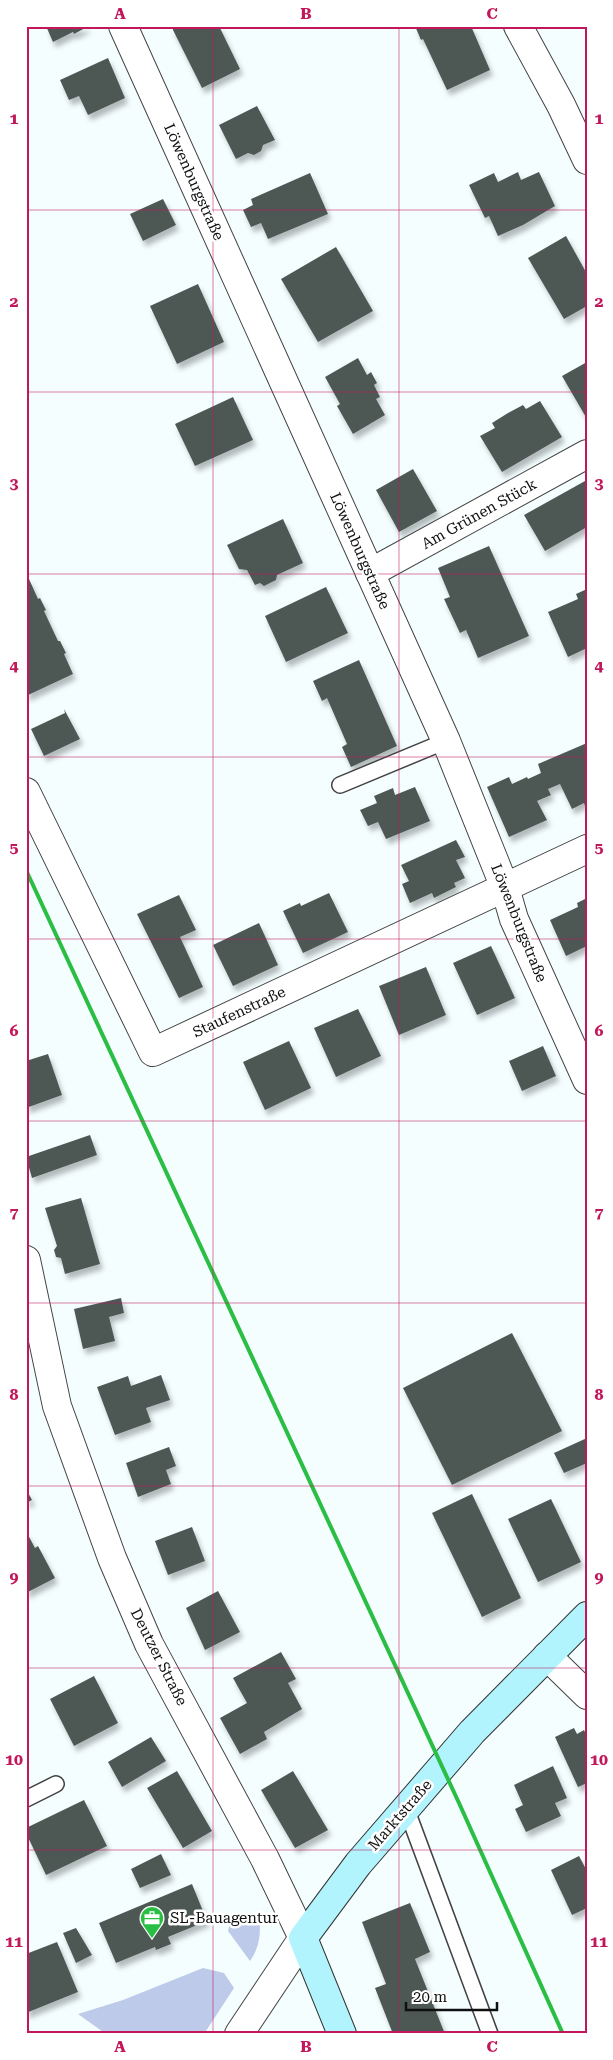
<svg xmlns="http://www.w3.org/2000/svg" width="613" height="2060" viewBox="0 0 613 2060" font-family="'Roboto Serif',serif">
	<defs>
		<filter id="shadow"><feDropShadow dx="3" dy="5.5" stdDeviation="2.5" flood-color="#0004"/></filter>
	</defs>
	<rect width="100%" height="100%" fill="#f4feff"/>
	<g fill="#bdcae9">
		<path d="M 242,1915 L 259,1915 C 261,1934 260,1946 250,1961 L 228,1931 L 230,1923 Z"/>
		<polygon points="203,1968 224,1973 234,1988 204,2034 106,2034 78,2014 123,2000"/>
	</g>
	<g fill="#4d5954" filter="url(#shadow)">
		<polygon points="46,26 89,26 74,34 73,32 53,42"/>
		<polygon points="173,26 219,26 240,69 202,88 173,30"/>
		<polygon points="415,26 471,26 490,70 447,90 423,39 421,40"/>
		<polygon points="108,58 125,98 88,115 79,96 69,100 60,80"/>
		<polygon points="257,106 275,140 263,145 261,151 254,155 248,153 236,159 219,125"/>
		<polygon points="518,172 521,180 539,172 555,206 523,225 498,236 489,216 485,218 469,185 494,173 498,182"/>
		<polygon points="310,173 328,214 268,239 261,223 251,227 243,210 253,205 251,199"/>
		<polygon points="163,199 176,225 143,241 130,214"/>
		<polygon points="566,236 587,274 587,306 564,319 528,258"/>
		<polygon points="336,247 373,311 318,342 281,279"/>
		<polygon points="198,284 224,342 177,364 150,306"/>
		<polygon points="358,358 367,375 371,372 377,383 374,385 380,397 376,399 385,415 353,434 337,406 340,404 325,377"/>
		<polygon points="587,362 587,419 562,376"/>
		<polygon points="233,397 253,440 195,466 175,424"/>
		<polygon points="540,401 562,437 502,472 480,436 495,428 492,423 508,413 523,405 526,409"/>
		<polygon points="413,469 437,511 399,532 376,490"/>
		<polygon points="585,481 587,527 545,551 524,515"/>
		<polygon points="283,519 303,563 277,575 276,580 264,586 260,583 255,585 247,570 239,569 227,545"/>
		<polygon points="489,546 529,636 478,658 466,630 460,633 444,599 450,597 438,568"/>
		<polygon points="29,579 38,599 40,598 46,610 44,611 58,641 60,641 66,653 64,654 73,674 26,696 26,580"/>
		<polygon points="326,587 348,633 286,662 265,616"/>
		<polygon points="587,589 587,648 568,657 548,612 578,599 576,594"/>
		<polygon points="359,660 397,746 351,767 342,747 347,744 327,698 322,701 313,681"/>
		<polygon points="64,709 80,739 44,756 31,729 65,713"/>
		<polygon points="587,743 587,805 585,806 584,803 572,809 560,784 548,789 551,795 537,801 547,820 509,837 487,787 509,777 512,784 527,777 528,779 541,773 538,764"/>
		<polygon points="415,787 430,821 386,839 378,822 368,826 360,810 377,803 374,796 393,788 395,795"/>
		<polygon points="456,840 465,857 456,860 465,878 454,883 456,887 434,898 432,893 410,903 402,884 409,881 401,865"/>
		<polygon points="329,893 348,932 303,953 283,911 300,903 301,906"/>
		<polygon points="179,895 196,930 180,937 203,987 179,998 137,914"/>
		<polygon points="587,898 587,946 566,956 550,920 578,907 577,903"/>
		<polygon points="259,923 278,965 233,986 213,945"/>
		<polygon points="491,946 515,998 477,1015 453,963"/>
		<polygon points="426,967 446,1015 399,1035 379,986"/>
		<polygon points="358,1009 381,1056 336,1077 314,1028"/>
		<polygon points="289,1041 311,1088 265,1110 243,1062"/>
		<polygon points="543,1046 556,1076 522,1091 509,1061"/>
		<polygon points="48,1054 62,1095 26,1108 26,1061"/>
		<polygon points="90,1135 97,1155 32,1178 26,1157"/>
		<polygon points="81,1198 100,1264 65,1274 61,1258 56,1257 54,1250 57,1246 45,1208"/>
		<polygon points="121,1298 124,1313 109,1317 115,1341 83,1349 74,1309"/>
		<polygon points="512,1333 562,1431 452,1485 403,1388"/>
		<polygon points="161,1375 170,1400 146,1408 151,1422 115,1435 97,1387 128,1376 131,1386"/>
		<polygon points="587,1438 587,1463 564,1473 554,1453"/>
		<polygon points="169,1447 176,1466 166,1470 171,1484 138,1497 126,1463"/>
		<polygon points="26,1489 32,1500 26,1503"/>
		<polygon points="472,1494 521,1598 482,1617 432,1513"/>
		<polygon points="551,1499 581,1562 538,1582 508,1519"/>
		<polygon points="192,1527 205,1561 168,1575 155,1541"/>
		<polygon points="26,1531 35,1548 38,1546 55,1578 26,1593"/>
		<polygon points="218,1591 240,1632 205,1650 186,1608"/>
		<polygon points="281,1652 296,1679 288,1683 302,1709 264,1732 267,1739 240,1754 220,1718 247,1703 233,1678"/>
		<polygon points="94,1676 118,1723 74,1746 50,1699"/>
		<polygon points="574,1728 577,1734 584,1730 587,1736 587,1783 578,1787 555,1737"/>
		<polygon points="151,1737 166,1761 122,1787 108,1762"/>
		<polygon points="553,1766 567,1798 555,1803 561,1816 526,1832 515,1809 523,1805 514,1785"/>
		<polygon points="177,1771 212,1831 183,1848 147,1788"/>
		<polygon points="293,1771 328,1830 295,1848 261,1790"/>
		<polygon points="84,1800 107,1846 46,1875 26,1833 26,1828"/>
		<polygon points="161,1854 171,1875 140,1888 131,1869"/>
		<polygon points="579,1856 587,1871 587,1908 572,1915 551,1870"/>
		<polygon points="192,1884 207,1921 168,1937 171,1944 156,1950 155,1947 116,1963 99,1923"/>
		<polygon points="410,1903 430,1952 415,1959 445,2034 393,2034 375,1988 386,1984 362,1922"/>
		<polygon points="76,1928 92,1955 76,1963 63,1933"/>
		<polygon points="57,1942 78,1992 26,2013 26,1954"/>
	</g>
	<g fill="none" stroke-linecap="round" stroke-linejoin="round">
		<g stroke="#434343" stroke-width="18">
			<g id="service">
				<polyline points="340,785 446,741"/>
				<polyline points="26,1799 56,1784"/>
				<polyline points="406,1808 490,2034"/>
			</g>
		</g>
		<g stroke="#434343" stroke-width="30">
			<g id="minor">
				<polyline points="123,26 446,741 505,888 514,919 587,1080"/>
				<polyline points="518,26 561,105 587,160"/>
				<polyline points="370,573 587,454"/>
				<polyline points="26,792 153,1052 587,849"/>
				<polyline points="547,1656 587,1695"/>
			</g>
		</g>
		<g stroke="#434343" stroke-width="30">
			<polyline id="tertiary" points="26,1260 57,1406 112,1558 149,1644 265,1859 303,1938 239,2034"/>
		</g>
		<g stroke="#323232" stroke-width="30">
			<polyline id="secondary" points="342,2034 303,1938 358,1864 472,1732 587,1616"/>
		</g>
		<use href="#service" stroke="#fff" stroke-width="15"/>
		<use href="#minor" stroke="#fff" stroke-width="28"/>
		<use href="#tertiary" stroke="#fff" stroke-width="28"/>
		<use href="#secondary" stroke="#b1f4fd" stroke-width="28"/>
		<polyline stroke="#2bbe44" stroke-width="4" points="26,870 459,1803 563,2034"/>
	</g>
	<path fill="none" stroke="#c2185b" stroke-width="1" stroke-opacity="0.55" d="M 213,26 L 213,2034M 399,26 L 399,2034M 26,210 L 587,210M 26,392 L 587,392M 26,574 L 587,574M 26,757 L 587,757M 26,939 L 587,939M 26,1121 L 587,1121M 26,1303 L 587,1303M 26,1486 L 587,1486M 26,1668 L 587,1668M 26,1850 L 587,1850"/>
	<defs>
		<g id="office-pin" transform="scale(1.25)"><path d="M0 17L-7.5 6A9.5 9.5 0 1 1 7.5 6Z" fill="#2bbe44" stroke="#fff"/><path d="M-6-3h4V-5.5h4V-3h4V5H-6ZM-1-4.5V-3h2v-1.5ZM-6 0V1H6V0Z" fill="#fff"/></g>
	</defs>
	<g fill-rule="evenodd">
		<use href="#office-pin" x="152" y="1918"/>
	</g>
	<g text-anchor="middle" dominant-baseline="central" stroke-width="5" stroke-linejoin="round" paint-order="stroke">
		<g font-size="15" fill="#101010" stroke="#fff">
			<text transform="translate(194 182) rotate(66)">Löwenburgstraße</text>
			<text transform="translate(479 514) rotate(-29)">Am Grünen Stück</text>
			<text transform="translate(360 551) rotate(66)">Löwenburgstraße</text>
			<text transform="translate(519 923) rotate(68)">Löwenburgstraße</text>
			<text transform="translate(239 1012) rotate(-25)">Staufenstraße</text>
			<text transform="translate(159 1657) rotate(63)">Deutzer Straße</text>
			<text transform="translate(400 1815) rotate(-49)">Marktstraße</text>
		</g>
		<g font-size="15" fill="#101010" stroke="#fff" text-anchor="start">
			<text x="170" y="1918">SL-Bauagentur</text>
		</g>
	</g>
	<rect width="613" height="2060" fill="none" stroke="#ffffff" stroke-width="55"/>
	<path d="M406 2002v8h91v-8" fill="none" stroke="#101010" stroke-width="2.5"/>
	<text x="413" y="2002" font-size="15" fill="#101010" stroke="#ffffff" stroke-width="4" paint-order="stroke">20 m</text>
	<rect x="28" y="28" width="558" height="2004" fill="none" stroke="#c2185b" stroke-width="2"/>
	<g font-size="16" text-anchor="middle" font-weight="bold" fill="#c2185b">
		<text x="120" y="19">A</text>
		<text x="306" y="19">B</text>
		<text x="492" y="19">C</text>
		<text x="14" y="124">1</text>
		<text x="599" y="124">1</text>
		<text x="14" y="307">2</text>
		<text x="599" y="307">2</text>
		<text x="14" y="489">3</text>
		<text x="599" y="489">3</text>
		<text x="14" y="671">4</text>
		<text x="599" y="671">4</text>
		<text x="14" y="853">5</text>
		<text x="599" y="853">5</text>
		<text x="14" y="1036">6</text>
		<text x="599" y="1036">6</text>
		<text x="14" y="1218">7</text>
		<text x="599" y="1218">7</text>
		<text x="14" y="1400">8</text>
		<text x="599" y="1400">8</text>
		<text x="14" y="1583">9</text>
		<text x="599" y="1583">9</text>
		<text x="14" y="1765">10</text>
		<text x="599" y="1765">10</text>
		<text x="14" y="1947">11</text>
		<text x="599" y="1947">11</text>
		<text x="120" y="2052">A</text>
		<text x="306" y="2052">B</text>
		<text x="492" y="2052">C</text>
	</g>
</svg>
